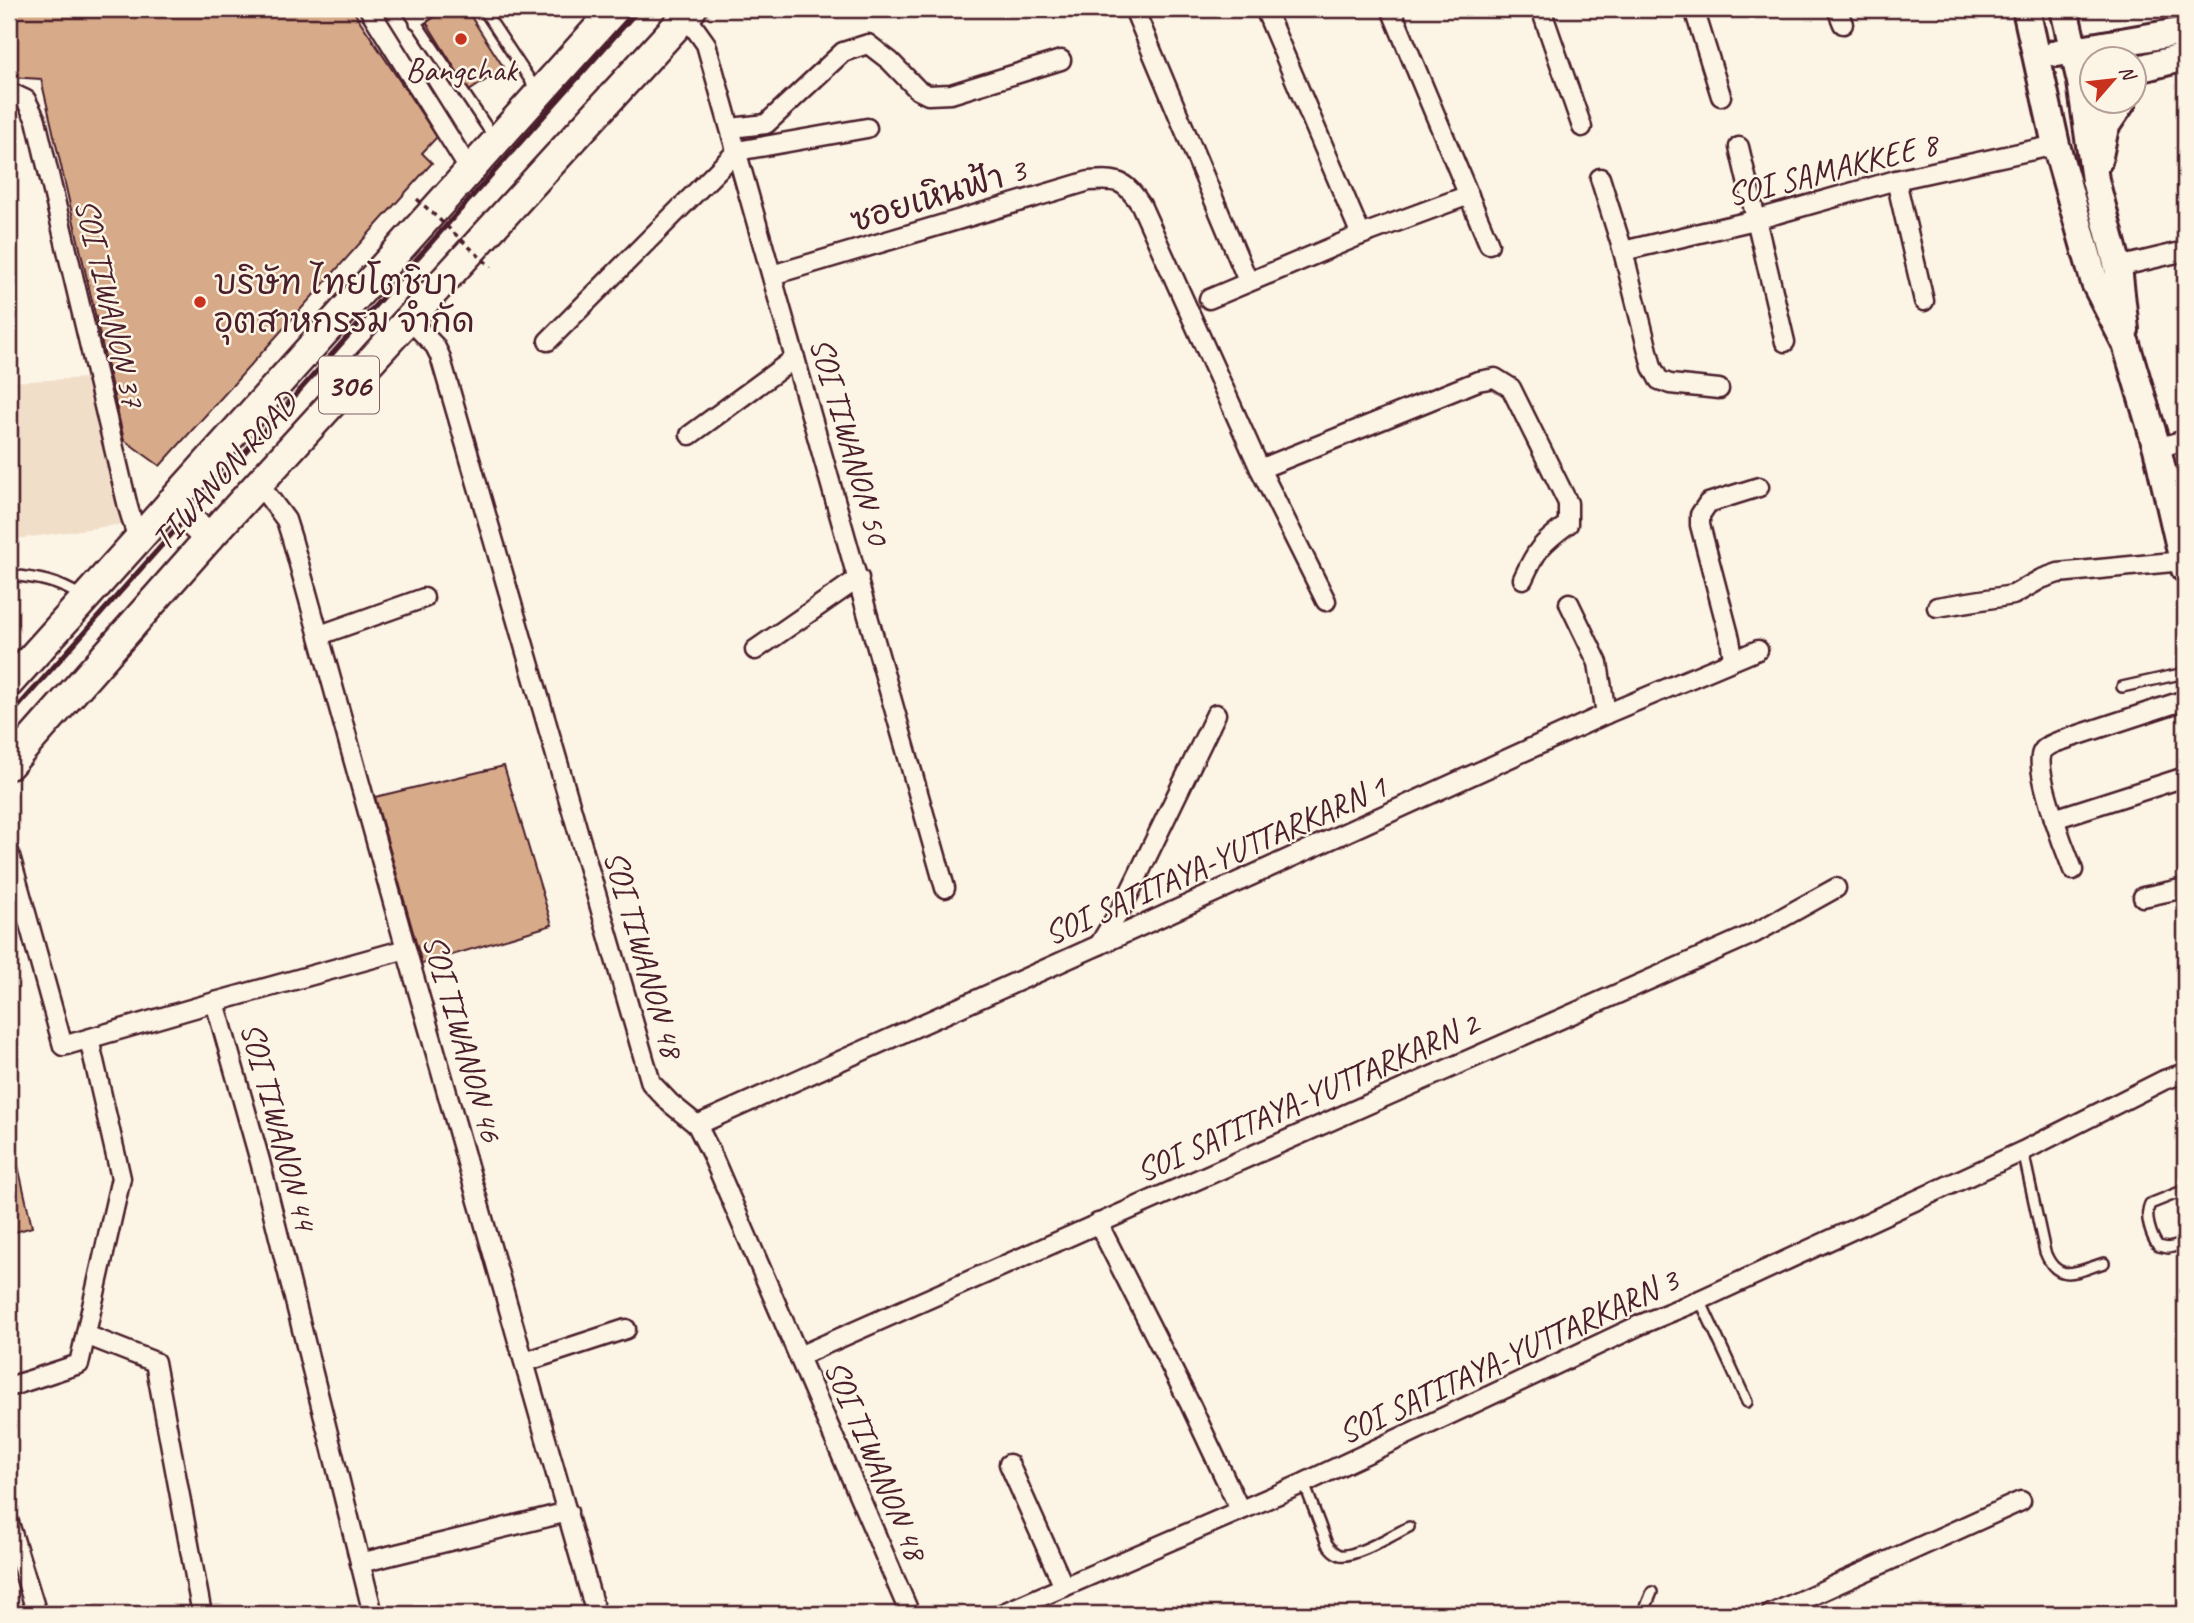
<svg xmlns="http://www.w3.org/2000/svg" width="2194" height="1623" viewBox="0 0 2194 1623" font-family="Caveat,'Playpen Sans Thai',sans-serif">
	<rect width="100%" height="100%" fill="#fcf5e5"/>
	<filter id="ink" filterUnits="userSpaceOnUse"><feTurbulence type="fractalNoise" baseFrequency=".0143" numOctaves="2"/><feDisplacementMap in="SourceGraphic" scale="14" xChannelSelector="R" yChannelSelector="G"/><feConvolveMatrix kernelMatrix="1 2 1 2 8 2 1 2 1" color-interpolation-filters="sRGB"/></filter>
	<g filter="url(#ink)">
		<polygon fill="#f1dec9" points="88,378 124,524 9,540 9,382"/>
		<g fill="#d7aa89" stroke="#4a1f2b" stroke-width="2">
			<polygon points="9,9 352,9 437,137 422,153 432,163 160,466 124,440 41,79 9,77"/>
			<polygon points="418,9 466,9 504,68 469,91"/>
			<polygon points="504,766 552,925 422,964 375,797"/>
			<polygon points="9,1126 32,1227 9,1234"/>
		</g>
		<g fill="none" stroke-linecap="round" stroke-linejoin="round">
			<g stroke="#4a1f2b" stroke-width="14">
				<g id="lane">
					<polyline points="407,9 495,139"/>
					<polyline points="483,9 536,89"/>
					<polyline points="415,23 436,9"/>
					<path d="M 9,575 C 39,578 57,581 83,597"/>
					<polyline points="2122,687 2185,673"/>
					<path d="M 2023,1151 L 2045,1252 C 2058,1285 2077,1271 2104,1263"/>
					<path d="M 2185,1190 L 2150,1204 C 2144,1216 2151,1236 2158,1246 L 2168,1248 L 2185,1244"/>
					<polyline points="1700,1300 1747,1402"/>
					<path d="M 1304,1483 L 1327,1544 C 1331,1549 1334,1553 1340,1555 C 1355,1558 1394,1534 1409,1527"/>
					<polyline points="1643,1614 1652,1592"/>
				</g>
			</g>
			<g stroke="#4a1f2b" stroke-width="23">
				<g id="street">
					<polyline points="369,9 469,169"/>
					<polyline points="1134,9 1248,281"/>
					<polyline points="1265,9 1361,235"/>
					<polyline points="1391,9 1489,244"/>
					<polyline points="1541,9 1582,127"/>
					<polyline points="1694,9 1721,96"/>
					<polyline points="1837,9 1843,24"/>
					<polyline points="686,16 706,44 945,888"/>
					<polyline points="9,92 26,100 36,120 128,507 138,540"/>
					<polyline points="731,128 766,124 843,52 868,44 890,61 918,90 928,95 951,94 1061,60"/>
					<polyline points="1739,147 1785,342"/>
					<polyline points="1600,178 1623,251 1652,367 1659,380 1670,384 1719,389"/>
					<polyline points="1896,180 1924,301"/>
					<polyline points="1623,251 1755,220 1896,180 2056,145"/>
					<polyline points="2118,267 2185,251"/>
					<path d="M 772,275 L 1089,181 C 1119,179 1124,180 1141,205 L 1260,469 L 1326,601"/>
					<polyline points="1209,299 1361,235 1469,195"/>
					<polyline points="409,319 435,346 440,356 651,1083 670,1103 697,1125 711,1153 910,1614"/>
					<polyline points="548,341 737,151 867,128"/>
					<polyline points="690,435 795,358"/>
					<polyline points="2157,448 2185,440"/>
					<path d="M 1260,469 L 1478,381 L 1495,378 L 1511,388 L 1568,503 L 1568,524 C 1542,543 1536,550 1523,579"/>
					<polyline points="259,484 286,520 292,539 406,949 596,1614"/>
					<polyline points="1569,603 1598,663 1606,714"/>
					<polyline points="1937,607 2013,595 2041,579 2058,573 2183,561"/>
					<polyline points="320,635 424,598"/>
					<polyline points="755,650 859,578"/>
					<polyline points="1733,659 1730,639 1700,525 1700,515 1708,503 1759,487"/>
					<polyline points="2054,819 2185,777"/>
					<polyline points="9,852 63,1046 215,1002 260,1161 373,1614"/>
					<path d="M 2073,870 C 2064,848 2037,777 2041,756 C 2042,748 2050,745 2057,742 L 2185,700"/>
					<polyline points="2143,897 2185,888"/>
					<polyline points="1099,945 1124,904 1216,714"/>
					<polyline points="215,1002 406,949"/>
					<polyline points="697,1125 1099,945 1606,714 1758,650"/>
					<polyline points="1098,1223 1190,1404 1240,1510"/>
					<polyline points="86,1335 155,1362 202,1614"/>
					<polyline points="799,1356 1755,933 1836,888"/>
					<polyline points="525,1362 626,1329"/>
					<polyline points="9,1387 79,1364 121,1178 89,1039"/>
					<polyline points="1009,1464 1064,1587"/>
					<polyline points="9,1523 37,1614"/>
					<polyline points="360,1563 568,1512"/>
					<polyline points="1001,1614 1304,1483 1642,1324 1700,1300 2023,1151 2164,1080 2185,1073"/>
					<polyline points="1771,1614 2021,1501"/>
				</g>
			</g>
			<g stroke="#4a1f2b" stroke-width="32">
				<g id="secondary">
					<polyline points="2026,9 2056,145 2095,283 2126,344 2157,448 2185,569"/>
					<polyline points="2064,9 2081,82 2095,180 2118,267 2125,330"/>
					<polyline points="2057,53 2185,31"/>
					<polyline points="2134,70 2185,57"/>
					<polyline points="2098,161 2105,127 2122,102"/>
				</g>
			</g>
			<g stroke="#4a1f2b" stroke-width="33">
				<g id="primary">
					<polyline points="171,502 209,538"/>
					<polyline points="9,683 615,9"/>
					<polyline points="9,765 209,538 692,9"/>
				</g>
			</g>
			<use href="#lane" stroke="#fcf5e5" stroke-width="9"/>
			<use href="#street" stroke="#fcf5e5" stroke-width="18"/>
			<use href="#secondary" stroke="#fcf5e5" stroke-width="26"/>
			<use href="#primary" stroke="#fcf5e5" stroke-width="28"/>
			<polyline stroke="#4a1f2b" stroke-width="5" points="9,717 639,9"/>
			<polyline stroke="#4a1f2b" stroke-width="3.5" stroke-dasharray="5 5" stroke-linecap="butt" points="417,199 491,267"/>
		</g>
	</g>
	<g fill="#c8321e" stroke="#fcf5e5" stroke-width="2.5">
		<circle cx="461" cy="39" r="7"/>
		<circle cx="200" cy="302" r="7"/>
	</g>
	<g text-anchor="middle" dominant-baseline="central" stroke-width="5" stroke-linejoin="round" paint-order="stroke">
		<rect fill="#fcf5e5" stroke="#7f5f63" stroke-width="2" x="319" y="356.5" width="60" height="57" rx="5"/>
		<g font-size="32" font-weight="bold" fill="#4a1f2b">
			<text x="349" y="385">306</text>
		</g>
		<g font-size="33" fill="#4a1f2b" stroke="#fcf5e5">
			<text x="461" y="70">Bangchak</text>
			<text x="214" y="283" text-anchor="start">บริษัท ไทยโตชิบา<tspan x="214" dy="38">อุตสาหกรรม จำกัด</tspan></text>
		</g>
		<g font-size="33" fill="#4a1f2b" stroke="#fcf5e5">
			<text transform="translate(1832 169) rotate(-14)">SOI SAMAKKEE 8</text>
			<text transform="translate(938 195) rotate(-17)">ซอยเหินฟ้า 3</text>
			<text transform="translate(110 303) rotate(77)">SOI TIWANON 37</text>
			<text transform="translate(850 441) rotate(74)">SOI TIWANON 50</text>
			<text transform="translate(224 471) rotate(-48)">TIWANON ROAD</text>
			<text transform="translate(1215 860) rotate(-24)">SOI SATITAYA-YUTTARKARN 1</text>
			<text transform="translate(644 954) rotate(74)">SOI TIWANON 48</text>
			<text transform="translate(463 1038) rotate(74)">SOI TIWANON 46</text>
			<text transform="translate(1307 1097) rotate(-24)">SOI SATITAYA-YUTTARKARN 2</text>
			<text transform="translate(279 1126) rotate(75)">SOI TIWANON 44</text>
			<text transform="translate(1508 1356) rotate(-25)">SOI SATITAYA-YUTTARKARN 3</text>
			<text transform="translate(876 1460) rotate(67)">SOI TIWANON 48</text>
		</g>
	</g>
	<rect width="2194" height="1623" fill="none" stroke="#fcf5e5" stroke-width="35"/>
	<rect x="18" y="18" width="2159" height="1588" fill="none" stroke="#4a1f2b" stroke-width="2.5" filter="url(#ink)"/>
	<g transform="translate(2113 80) rotate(62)"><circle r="33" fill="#fcf5e5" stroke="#b59f9b" stroke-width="2"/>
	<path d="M0-5L12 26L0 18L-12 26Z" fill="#c8321e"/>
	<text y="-10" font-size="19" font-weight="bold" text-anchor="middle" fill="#4a1f2b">N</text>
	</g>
</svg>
